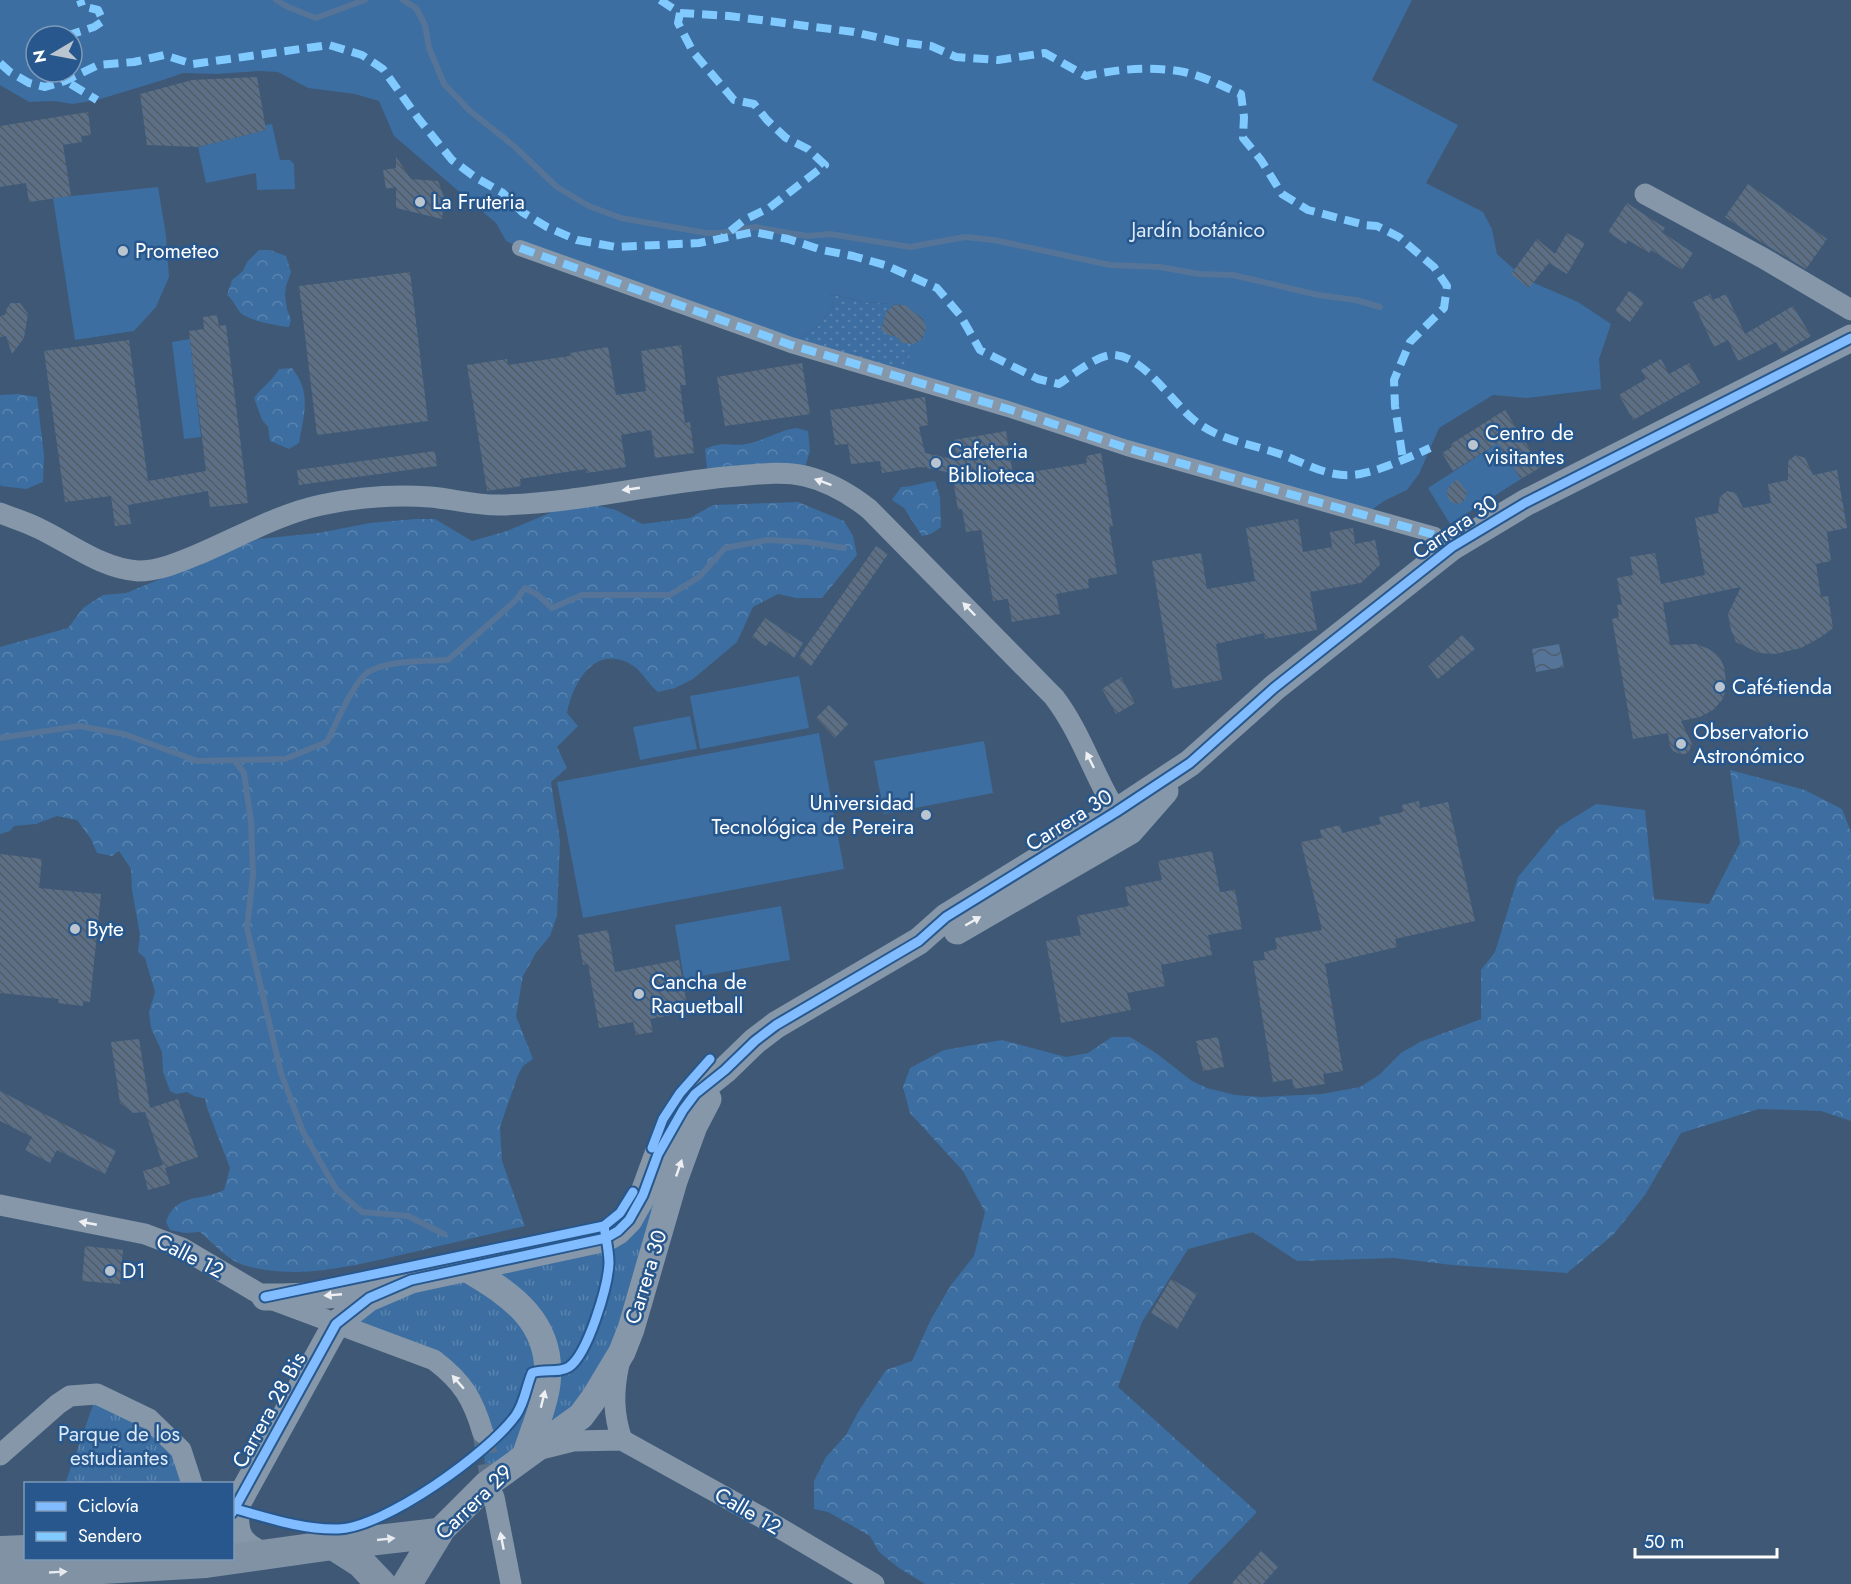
<svg xmlns="http://www.w3.org/2000/svg" width="1851" height="1584" viewBox="0 0 1851 1584" font-family="Jost,sans-serif">
	<defs>
		<pattern id="grass-dots" width="8" height="8" patternUnits="userSpaceOnUse" patternTransform="scale(1.5)"><rect width="8" height="8" fill="#3c6ea1"/><path d="M2 2h.1M6 6h.1" fill="none" stroke="#5984af" stroke-width="1.8" stroke-linecap="round"/></pattern>
		<pattern id="forest-crowns" width="20" height="18" patternUnits="userSpaceOnUse" patternTransform="scale(1.5)"><rect width="20" height="18" fill="#3c6ea1"/><path d="M2 6a3 3 0 1 1 6 0M12 15a3 3 0 1 1 6 0" fill="none" stroke="#5984af"/></pattern>
		<pattern id="park-tufts" width="24" height="20" patternUnits="userSpaceOnUse" patternTransform="scale(1.5)"><rect width="24" height="20" fill="#3c6ea1"/><path d="M3 7l-1-3M5 7V3M7 7l1-3M15 17l-1-3M17 17v-4M19 17l1-3" fill="none" stroke="#5984af"/></pattern>
		<pattern id="water-waves" width="16" height="10" patternUnits="userSpaceOnUse" patternTransform="scale(1.5)"><rect width="16" height="10" fill="#557498"/><path d="M0 5q4-4 8 0t8 0" fill="none" stroke="#505e6e"/></pattern>
		<pattern id="building-back-hatch" width="6" height="6" patternUnits="userSpaceOnUse" patternTransform="scale(1.5)"><rect width="6" height="6" fill="#5b7087"/><path d="M-1 5l2 2M0 0l6 6M5-1l2 2" fill="none" stroke="#525a64"/></pattern>
	</defs>
	<rect width="100%" height="100%" fill="#3e5875"/>
	<polygon fill="url(#grass-dots)" points="829,294 863,302 905,305 911,311 920,315 926,327 924,335 918,342 903,378 791,345 818,326 834,305"/>
	<g fill="url(#forest-crowns)">
		<path d="M 259,250 L 270,250 L 286,256 L 291,272 L 286,286 L 285,295 L 287,309 L 291,320 L 289,327 C 278,326 251,321 242,314 C 236,309 234,300 227,295 L 232,280 L 243,271 L 247,262 Z"/>
		<path d="M 292,368 C 312,393 304,415 299,443 L 289,449 L 270,441 L 268,426 L 262,420 L 254,398 C 262,387 272,381 279,369 Z"/>
		<polygon points="18,394 37,397 44,455 43,482 26,489 1,486 0,484 0,395"/>
		<path d="M 796,428 L 808,431 L 810,451 L 805,467 L 707,469 L 705,449 C 724,440 728,447 746,444 C 764,441 777,431 796,428 Z"/>
		<path d="M 935,481 L 940,497 L 941,527 L 931,534 L 922,536 L 904,508 L 892,500 L 901,487 C 913,487 923,482 935,481 Z"/>
		<path d="M 798,502 L 844,521 L 853,536 L 857,555 L 822,598 L 796,598 L 778,594 L 753,607 L 737,642 L 693,679 L 675,688 L 658,692 C 649,685 641,670 632,665 C 596,643 573,681 567,713 L 578,726 L 557,747 L 567,768 L 551,782 L 560,841 L 557,916 L 550,936 L 536,953 L 523,976 L 516,1016 L 533,1059 L 523,1066 L 518,1075 L 500,1127 L 502,1161 L 525,1226 C 488,1235 451,1243 414,1252 C 360,1264 302,1281 247,1266 C 227,1261 215,1244 200,1232 L 185,1233 L 170,1230 L 166,1222 C 176,1192 201,1202 224,1190 L 230,1168 L 207,1108 L 205,1098 L 196,1097 L 187,1092 L 176,1094 L 170,1091 L 163,1072 L 162,1052 L 151,1028 L 149,1012 L 155,992 L 145,958 L 138,952 L 140,935 L 132,890 L 131,869 L 119,851 L 112,856 L 97,853 L 91,839 L 77,820 L 57,816 L 36,824 L 14,826 L 10,831 L 0,834 L 0,647 L 68,628 L 83,608 L 103,595 L 126,593 L 258,539 L 318,533 L 370,523 L 415,519 L 435,519 L 472,541 L 507,531 L 552,512 L 588,503 L 616,510 L 642,524 L 690,518 L 713,505 Z"/>
		<polygon points="1730,770 1805,790 1842,809 1851,832 1851,1121 1821,1111 1759,1109 1681,1133 1645,1195 1613,1235 1567,1273 1452,1265 1394,1258 1297,1261 1253,1232 1188,1249 1142,1322 1118,1387 1257,1512 1188,1584 925,1584 899,1568 879,1552 870,1536 828,1512 814,1509 814,1481 826,1457 846,1435 858,1412 886,1370 912,1361 931,1319 951,1285 974,1256 985,1212 963,1171 910,1113 903,1087 910,1068 944,1050 1002,1040 1066,1057 1088,1053 1112,1037 1130,1037 1156,1053 1192,1081 1207,1088 1235,1095 1261,1097 1322,1094 1360,1087 1379,1075 1401,1053 1420,1042 1481,1019 1481,970 1495,952 1518,877 1559,827 1596,804 1645,810 1654,899 1709,904 1740,843"/>
	</g>
	<g fill="url(#park-tufts)">
		<polygon points="695,1094 595,1397 486,1485 483,1433 452,1374 336,1324 352,1310 606,1238"/>
		<polygon points="97,1394 149,1419 192,1484 65,1484"/>
	</g>
	<g fill="#3c6ea1" fill-rule="evenodd">
		<path d="M 0,0 L 1412,0 L 1372,80 L 1458,125 L 1426,183 L 1483,212 L 1492,229 L 1497,254 L 1525,279 L 1578,302 L 1611,324 L 1599,359 L 1601,389 L 1527,398 L 1493,395 L 1439,428 L 1419,474 L 1407,490 L 1384,501 L 1365,515 L 903,378 L 913,344 L 922,338 L 926,327 C 922,314 913,313 905,305 L 863,302 L 830,294 L 834,305 L 818,326 L 791,345 L 520,248 L 506,241 L 496,223 L 394,136 L 379,101 L 355,94 L 308,88 L 278,72 L 258,71 L 216,74 L 183,73 L 163,80 L 97,100 L 73,104 L 53,101 L 29,102 L 0,85 ZM 36,36 L 72,36 L 72,72 L 36,72 Z"/>
		<polygon points="272,124 280,160 290,160 294,164 295,189 257,190 256,173 206,183 198,147 265,130 265,125"/>
		<polygon points="158,187 166,235 169,277 156,307 134,331 75,340 53,198"/>
		<polygon points="190,339 201,437 184,439 172,342"/>
		<polygon points="1498,443 1521,479 1450,524 1428,488"/>
		<polygon points="799,676 809,728 700,749 690,696"/>
		<polygon points="690,716 697,749 640,760 633,727"/>
		<polygon points="819,733 844,869 583,918 557,782"/>
		<polygon points="984,741 993,793 884,814 874,761"/>
		<polygon points="781,906 790,960 684,979 675,925"/>
	</g>
	<polygon fill="url(#water-waves)" points="1559,644 1564,667 1536,672 1532,649"/>
	<g fill="none" stroke-linecap="round" stroke-linejoin="round">
		<g stroke="#557498" stroke-width="6">
			<polyline points="276,0 288,7 316,18 365,0"/>
			<polyline points="403,0 416,8 425,25 429,48 444,84 470,111 514,146 557,187 589,206 621,218 706,233 721,233 755,227 807,236 830,234 910,247 965,237 994,240 1110,265 1160,267 1199,274 1233,275 1318,295 1356,300 1380,307"/>
			<path d="M 0,738 L 79,726 L 124,734 L 197,761 L 285,759 L 327,742 C 335,726 355,678 370,671 C 390,660 426,661 448,660 L 515,601 L 525,588 L 538,595 L 552,608 L 582,595 L 670,595 L 699,577 L 725,548 L 767,540 L 808,542 L 844,548"/>
			<polyline points="235,761 244,773 251,821 253,875 247,928 281,1073 303,1132 336,1189 362,1212 408,1216 444,1234"/>
		</g>
	</g>
	<g fill="url(#building-back-hatch)">
		<polygon points="257,77 266,130 198,147 147,145 140,94 192,80"/>
		<polygon points="88,112 91,135 81,136 82,142 63,145 71,196 29,202 26,183 0,187 0,126"/>
		<polygon points="396,157 411,179 438,181 444,197 442,219 396,208 396,187 386,189 383,170 396,168"/>
		<polygon points="1748,184 1827,239 1806,269 1761,242 1725,217"/>
		<polygon points="1627,203 1665,228 1662,232 1693,253 1682,270 1651,250 1649,253 1628,240 1626,244 1608,232"/>
		<polygon points="1567,233 1585,243 1567,274 1549,263 1552,259 1529,288 1511,274 1537,239 1555,254"/>
		<polygon points="410,272 428,421 317,435 299,286"/>
		<polygon points="1629,291 1644,302 1630,322 1615,311"/>
		<polygon points="1710,294 1713,300 1726,294 1745,334 1793,306 1811,336 1782,353 1776,342 1738,361 1728,340 1714,347 1693,302"/>
		<polygon points="11,303 20,303 28,314 24,338 12,354 6,336 0,337 0,316 5,315 7,308"/>
		<polygon points="894,305 905,305 923,319 926,327 924,335 918,342 913,344 902,343 895,336 888,335 881,330 886,312"/>
		<polygon points="217,315 219,326 226,325 248,503 210,507 208,491 128,505 131,524 115,526 111,496 65,502 44,351 129,340 148,481 206,471 189,331 204,329 203,317"/>
		<polygon points="681,345 686,385 680,385 685,423 690,422 694,453 655,458 651,430 621,435 626,467 587,473 586,469 520,479 521,486 487,491 467,365 507,359 508,365 570,356 570,353 608,347 616,395 646,391 641,351"/>
		<polygon points="1661,359 1669,374 1689,363 1700,383 1633,420 1619,395 1646,379 1641,370"/>
		<polygon points="802,363 810,414 725,426 717,377"/>
		<polygon points="925,397 928,425 919,427 925,453 957,460 954,440 1006,431 1013,475 1087,463 1086,456 1101,453 1113,526 1109,527 1117,574 1088,579 1089,588 1056,594 1060,614 1012,622 1008,599 993,601 981,530 966,532 962,509 958,510 952,473 921,467 882,473 880,461 851,464 848,444 835,445 830,410"/>
		<polygon points="1505,410 1541,467 1521,479 1498,443 1453,471 1442,453 1452,447 1451,444"/>
		<polygon points="435,451 437,466 299,485 297,470"/>
		<polygon points="1796,455 1805,458 1813,475 1837,470 1847,528 1827,532 1831,561 1816,564 1821,597 1828,596 1833,628 1821,637 1801,648 1776,654 1759,653 1736,642 1731,630 1728,614 1741,587 1663,603 1670,645 1696,644 1709,649 1719,656 1724,667 1727,688 1722,700 1713,710 1700,717 1681,721 1692,744 1689,751 1685,754 1680,754 1673,751 1670,746 1668,733 1633,739 1612,619 1619,617 1617,605 1622,604 1617,578 1633,575 1630,557 1655,553 1661,584 1705,575 1695,518 1718,513 1720,497 1727,491 1736,493 1743,508 1771,503 1768,484 1788,480 1788,464 1789,460"/>
		<polygon points="1457,479 1467,492 1465,500 1459,504 1451,502 1447,496 1448,488"/>
		<polygon points="1298,519 1303,552 1332,547 1330,532 1353,528 1355,544 1375,540 1380,565 1361,583 1310,592 1317,630 1265,639 1264,633 1216,644 1222,680 1173,689 1152,561 1201,553 1207,589 1255,581 1246,528"/>
		<polygon points="876,546 888,554 811,666 799,657"/>
		<polygon points="765,618 803,643 794,658 770,641 766,646 752,637"/>
		<polygon points="1462,635 1475,649 1438,679 1428,666"/>
		<polygon points="1121,677 1135,703 1116,714 1102,689"/>
		<polygon points="829,705 848,724 835,738 816,718"/>
		<polygon points="1419,801 1420,808 1448,802 1475,921 1395,939 1397,947 1325,964 1343,1071 1323,1074 1325,1084 1294,1089 1292,1079 1273,1082 1253,961 1265,960 1264,952 1277,949 1275,938 1322,930 1301,842 1322,838 1320,830 1340,825 1342,833 1381,824 1379,817 1403,812 1402,805"/>
		<polygon points="1212,851 1220,892 1235,890 1242,929 1208,935 1212,955 1161,965 1165,986 1127,993 1131,1010 1061,1023 1046,941 1081,935 1077,916 1129,906 1125,887 1162,880 1158,861"/>
		<polygon points="0,854 42,859 39,888 101,894 90,1002 83,1001 83,1006 58,1003 59,999 0,993"/>
		<polygon points="608,930 615,972 679,960 688,1012 650,1019 653,1032 636,1035 633,1022 599,1028 588,964 583,965 578,935"/>
		<polygon points="1218,1037 1224,1067 1203,1071 1196,1041"/>
		<polygon points="139,1039 150,1108 178,1099 198,1157 165,1168 170,1184 148,1190 143,1171 163,1165 145,1112 133,1113 120,1103 111,1042"/>
		<polygon points="0,1091 116,1151 105,1174 57,1150 50,1163 25,1150 32,1137 0,1121"/>
		<polygon points="85,1246 123,1250 120,1284 82,1281"/>
		<polygon points="1171,1279 1197,1294 1177,1329 1151,1313"/>
		<polygon points="1261,1551 1278,1567 1263,1584 1231,1584"/>
	</g>
	<g fill="none" stroke-linecap="round" stroke-linejoin="round">
		<polyline stroke="#5b718a" stroke-width="21" stroke-dasharray="21 10" stroke-linecap="butt" points="483,1433 493,1494"/>
		<polyline stroke="#8597a9" stroke-width="16" points="520,248 791,345 1008,409 1127,448 1435,535"/>
		<g stroke="#8597a9" stroke-width="21">
			<polyline points="1645,194 1763,258 1851,310"/>
			<path d="M 0,513 C 13,518 26,522 38,528 C 70,543 102,569 138,571 C 159,571 180,562 199,554 C 239,537 279,514 321,505 C 358,497 393,494 430,497 C 454,499 477,506 502,505 C 581,503 659,482 737,476 C 760,474 783,471 805,476 C 830,482 850,494 869,509 L 1054,697 C 1084,736 1096,785 1125,824"/>
			<path d="M 0,1205 L 145,1234 L 182,1248 L 265,1297 L 434,1360 C 463,1382 473,1399 483,1433"/>
			<path d="M 619,1364 C 613,1391 613,1414 622,1440"/>
			<polyline points="541,1449 573,1441 622,1440 761,1517 874,1584"/>
			<polyline points="0,1455 58,1404 70,1396 97,1394 149,1419 181,1450 192,1484"/>
			<polyline points="494,1497 511,1584"/>
		</g>
		<g stroke="#8597a9" stroke-width="27">
			<polyline points="957,931 1130,831 1165,791"/>
			<path d="M 466,1268 C 512,1295 554,1323 547,1384 C 544,1408 533,1431 526,1454"/>
			<path d="M 265,1297 C 303,1297 340,1296 377,1288"/>
			<path d="M 236,1509 C 234,1534 239,1545 263,1555"/>
			<polyline points="232,1513 336,1324 369,1298 411,1280 606,1238 618,1231 629,1220 643,1195 658,1154 683,1110 695,1094 725,1070 755,1041 776,1025 919,941 946,917 1116,812 1190,763 1274,688 1452,547 1525,503 1851,338"/>
			<polyline points="438,1533 486,1485 581,1416 595,1397 622,1352 631,1329 674,1181 694,1126 708,1099"/>
		</g>
		<g stroke="#8192a5" stroke-width="30">
			<polyline points="333,1545 361,1563 381,1584"/>
			<polyline points="0,1551 26,1550"/>
			<polyline points="0,1575 206,1563 333,1545 438,1533"/>
			<polyline points="407,1584 438,1533"/>
		</g>
		<g stroke="#80caff" stroke-width="8" stroke-dasharray="15 8" stroke-linecap="butt">
			<path d="M 660,0 L 680,13 L 729,16 L 854,32 L 898,42 L 931,46 L 956,57 L 998,60 L 1045,53 L 1086,76 C 1117,69 1152,66 1184,72 C 1203,76 1222,86 1241,94 L 1244,117 L 1243,138 L 1261,160 L 1282,194 L 1308,210 L 1365,225 L 1377,226 L 1399,237 L 1434,267 L 1447,286 L 1444,308 L 1410,342 L 1394,380 L 1395,406 L 1403,460"/>
			<polyline points="680,13 678,23 693,52 734,100 754,104 767,120 786,138 808,149 825,165 769,208 744,220 723,237"/>
			<polyline points="66,36 94,27 103,21 98,10 82,6 80,0"/>
			<path d="M 0,63 L 10,72 L 29,83 L 45,87 L 65,81 L 98,65 L 134,62 L 164,55 L 193,64 L 329,45 L 362,55 L 383,69 L 418,118 L 452,160 L 475,177 L 503,193 L 522,212 L 547,227 L 577,240 L 616,247 L 699,243 L 754,232 L 788,239 L 822,250 L 853,256 L 885,265 L 937,288 L 960,315 L 980,350 L 1038,379 L 1059,384 C 1073,375 1099,353 1115,355 C 1145,358 1172,402 1194,420 C 1220,441 1252,444 1283,455 C 1304,463 1328,477 1352,475 C 1373,474 1410,457 1430,448"/>
			<polyline points="51,72 97,100"/>
			<polyline points="520,248 791,345 1008,409 1127,448 1435,535"/>
		</g>
		<g stroke="#27578c" stroke-width="13">
			<g id="cycleway">
				<polyline points="652,1148 663,1119 680,1093 710,1059"/>
				<polyline points="265,1297 604,1226 620,1213 633,1192"/>
				<path d="M 232,1511 L 236,1509 C 268,1518 304,1530 338,1529 C 384,1528 490,1452 516,1415 C 525,1402 526,1387 532,1373 C 544,1368 558,1374 569,1367 C 588,1354 608,1286 609,1263 C 609,1251 606,1239 604,1226"/>
				<polyline points="232,1513 336,1324 369,1298 411,1280 606,1238 618,1231 629,1220 643,1195 658,1154 683,1110 695,1094 725,1070 755,1041 776,1025 919,941 946,917 1116,812 1190,763 1274,688 1452,547 1525,503 1851,338"/>
			</g>
		</g>
		<use href="#cycleway" stroke="#80bcff" stroke-width="9"/>
	</g>
	<defs><path id="oneway-solid" d="M-6-.8H1V-3.2L6.5 0L1 3.2V.8H-6Z" transform="scale(1.5)"/></defs>
	<g fill="#edeff2">
		<use href="#oneway-solid" transform="translate(823 482) rotate(-160)"/>
		<use href="#oneway-solid" transform="translate(631 489) rotate(172)"/>
		<use href="#oneway-solid" transform="translate(969 609) rotate(-134)"/>
		<use href="#oneway-solid" transform="translate(1090 760) rotate(-116)"/>
		<use href="#oneway-solid" transform="translate(973 921) rotate(-30)"/>
		<use href="#oneway-solid" transform="translate(679 1168) rotate(-71)"/>
		<use href="#oneway-solid" transform="translate(88 1223) rotate(-169)"/>
		<use href="#oneway-solid" transform="translate(333 1295) rotate(175)"/>
		<use href="#oneway-solid" transform="translate(458 1382) rotate(-131)"/>
		<use href="#oneway-solid" transform="translate(543 1399) rotate(-76)"/>
		<use href="#oneway-solid" transform="translate(502 1541) rotate(-101)"/>
	</g>
	<g fill="#e6e9ed">
		<use href="#oneway-solid" transform="translate(386 1539) rotate(-6)"/>
		<use href="#oneway-solid" transform="translate(58 1572) rotate(-3)"/>
	</g>
	<g fill="#bbc5cf" stroke="#27578c" stroke-width="2">
		<circle cx="420" cy="202" r="6"/>
		<circle cx="123" cy="251" r="6"/>
		<circle cx="1473" cy="445" r="6"/>
		<circle cx="936" cy="463" r="6"/>
		<circle cx="1720" cy="687" r="6"/>
		<circle cx="1681" cy="744" r="6"/>
		<circle cx="926" cy="815" r="6"/>
		<circle cx="75" cy="929" r="6"/>
		<circle cx="639" cy="994" r="6"/>
		<circle cx="110" cy="1271" r="6"/>
	</g>
	<g text-anchor="middle" dominant-baseline="central" stroke-width="5" stroke-linejoin="round" paint-order="stroke">
		<g font-size="21" fill="#fff" stroke="#27578c" text-anchor="start">
			<text x="432" y="202">La Fruteria</text>
			<text x="135" y="251">Prometeo</text>
			<text x="1485" y="433">Centro de<tspan x="1485" dy="24">visitantes</tspan></text>
			<text x="948" y="451">Cafeteria<tspan x="948" dy="24">Biblioteca</tspan></text>
			<text x="1732" y="687">Café-tienda</text>
			<text x="1693" y="732">Observatorio<tspan x="1693" dy="24">Astronómico</tspan></text>
			<text x="914" y="803" text-anchor="end">Universidad<tspan x="914" dy="24">Tecnológica de Pereira</tspan></text>
			<text x="87" y="929">Byte</text>
			<text x="651" y="982">Cancha de<tspan x="651" dy="24">Raquetball</tspan></text>
			<text x="122" y="1271">D1</text>
		</g>
		<g font-size="21" fill="#dae9f8" stroke="#27578c">
			<text x="1198" y="230">Jardín botánico</text>
			<text x="119" y="1434">Parque de los<tspan x="119" dy="24">estudiantes</tspan></text>
		</g>
		<g font-size="21" fill="#fff" stroke="#27578c">
			<text transform="translate(1455 527) rotate(-34)">Carrera 30</text>
			<text transform="translate(1069 820) rotate(-32)">Carrera 30</text>
			<text transform="translate(190 1256) rotate(27)">Calle 12</text>
			<text transform="translate(646 1277) rotate(-73)">Carrera 30</text>
			<text transform="translate(269 1410) rotate(-61)">Carrera 28 Bis</text>
			<text transform="translate(474 1502) rotate(-44)">Carrera 29</text>
			<text transform="translate(748 1511) rotate(30)">Calle 12</text>
		</g>
	</g>
	<rect x="24" y="1482" width="210" height="78" fill="#27578c" stroke="#7d9aba" stroke-width="1.5"/>
	<rect x="36" y="1502" width="30" height="9" fill="#80bcff" stroke="#7d9aba" stroke-width="1.5"/>
	<text x="78" y="1512" font-size="18" fill="#ffffff">Ciclovía</text>
	<rect x="36" y="1532" width="30" height="9" fill="#80caff" stroke="#7d9aba" stroke-width="1.5"/>
	<text x="78" y="1542" font-size="18" fill="#ffffff">Sendero</text>
	<g transform="translate(54 54) rotate(260)"><circle r="28" fill="#27578c" stroke="#7d9aba" stroke-width="1.5"/>
	<path d="M0-4.5L10 22L0 15L-10 22Z" fill="#bbc5cf"/>
	<text y="-9" font-size="16" font-weight="bold" text-anchor="middle" fill="#ffffff">N</text>
	</g>
	<path d="M1635 1548v9h142v-9" fill="none" stroke="#ffffff" stroke-width="3"/>
	<text x="1644" y="1548" font-size="18" fill="#ffffff" stroke="#27578c" stroke-width="4.5" paint-order="stroke">50 m</text>
</svg>
